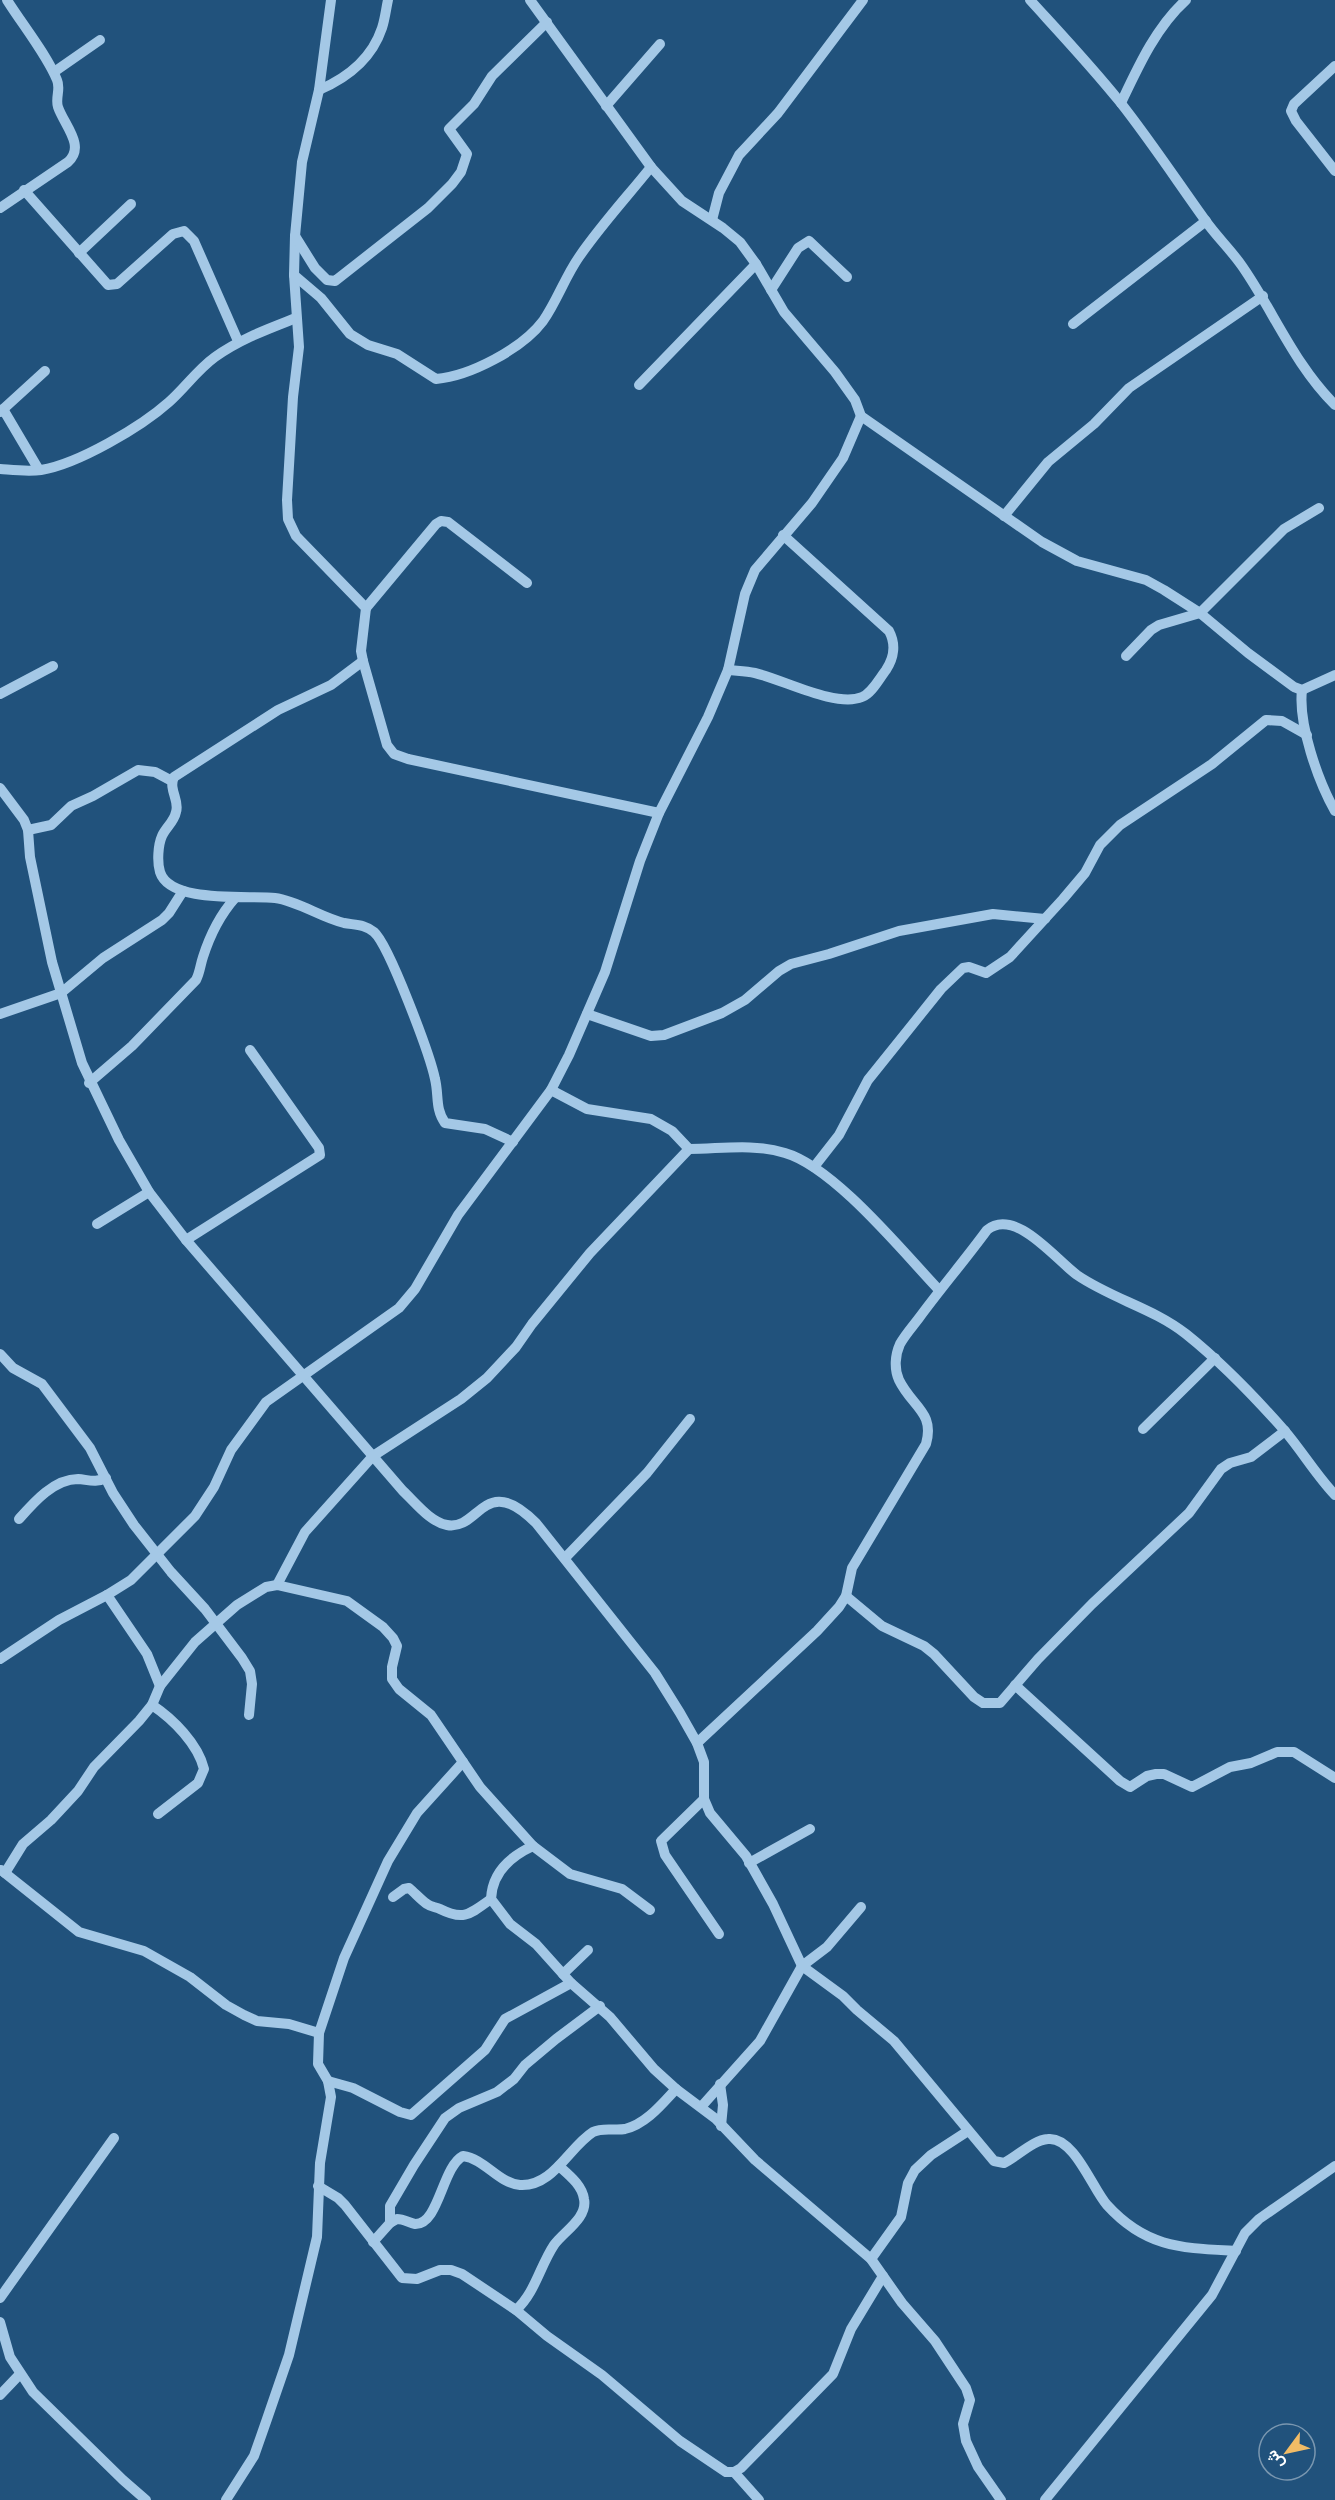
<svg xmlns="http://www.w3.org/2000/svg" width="1335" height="2500" viewBox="0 0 1335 2500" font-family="'Golos Text',Vazirmatn,sans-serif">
	<rect width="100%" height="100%" fill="#21527c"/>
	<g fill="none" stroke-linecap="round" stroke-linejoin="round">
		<g stroke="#a4c8e6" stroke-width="10">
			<polyline points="331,0 319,90 302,162 295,236 294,275 299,347 293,397 287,500 288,519 296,536 366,608 361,651 363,661 387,745 394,754 408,759 659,813"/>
			<polyline points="530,0 651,167 682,201 723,228 740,242 756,264 784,312 835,372 855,400 861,416 1042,542 1077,561 1146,580 1164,590 1200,613 1248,653 1294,687 1302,690 1335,675"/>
			<path d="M 1030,0 C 1060,33 1092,67 1120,102 C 1150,140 1177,181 1205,220 C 1216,236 1231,250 1242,266 C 1274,312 1294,364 1335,405"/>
			<polyline points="1335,66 1294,104 1291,111 1296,121 1335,171"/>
			<polyline points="54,72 100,40"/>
			<path d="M 319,90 C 347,78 372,58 382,28 C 385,19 386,9 388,0"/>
			<path d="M 1121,103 C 1138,67 1156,27 1186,0"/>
			<polyline points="606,106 660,44"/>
			<polyline points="24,190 108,285 117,284 173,234 184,231 194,241 238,341"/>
			<path d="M 0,208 L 68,162 C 86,146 64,125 58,107 C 55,98 61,89 57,80 C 47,55 22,24 7,0"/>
			<polyline points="712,220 719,193 739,155 778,113 863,0"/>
			<polyline points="295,236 315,268 327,280 335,281 428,208 452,184 461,172 467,154 449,129 474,104 492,76 547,22"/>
			<polyline points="79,253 131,204"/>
			<path d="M 294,275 L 321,298 L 350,334 L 368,345 L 397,354 L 436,379 C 470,376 522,349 543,321 C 557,301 565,277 579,257 C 601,225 627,197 651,167"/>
			<polyline points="771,290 798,248 809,241 847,277"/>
			<polyline points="1073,324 1206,221"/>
			<polyline points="639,385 756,264"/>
			<polyline points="3,409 39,470"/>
			<polyline points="0,412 45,371"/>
			<path d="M 0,469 C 13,470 28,472 41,470 C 78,464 141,427 169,402 C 185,388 197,370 215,357 C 240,339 268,329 296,318"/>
			<polyline points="1004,516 1048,462 1094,424 1129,388 1263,296"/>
			<polyline points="366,608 436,524 441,521 448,522 527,583"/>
			<polyline points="1126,656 1151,630 1159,625 1200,613 1284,529 1319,508"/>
			<path d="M 363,661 L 331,685 L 278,710 L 174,777 C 168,790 180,800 176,812 C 174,822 166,827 162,836 C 158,845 157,862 160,872 C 170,904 248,895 275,898 C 298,901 320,917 344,923 C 354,925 365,924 374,932 C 389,945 430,1055 435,1079 C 439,1095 435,1109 445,1123 L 485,1129 L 513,1142"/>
			<path d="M 728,670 C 737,671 746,671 755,673 C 782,679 836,708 862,697 C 872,693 879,679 886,670 C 894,658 896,644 889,631 L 783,535"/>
			<path d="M 1302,690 C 1298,724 1318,781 1335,811"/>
			<polyline points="0,694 53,666"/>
			<path d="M 0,788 L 24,820 L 28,830 L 30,857 L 52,962 L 82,1063 L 119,1140 L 149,1192 L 186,1240 L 403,1491 C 415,1502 430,1522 447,1525 C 480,1531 484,1471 536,1523 L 655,1673 L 680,1713 L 697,1743 L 704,1762 L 704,1799 L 710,1813 L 746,1856 L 773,1904 L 802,1966 L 843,1996 L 857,2010 L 894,2041 L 994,2161 L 1004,2163 C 1018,2156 1033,2140 1048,2139 C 1074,2136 1093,2190 1107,2205 C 1146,2248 1182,2248 1236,2251"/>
			<polyline points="28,830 51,825 71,806 93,796 138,770 155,772 172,781"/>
			<polyline points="0,1014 61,993 103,958 162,920 169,913 183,891"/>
			<polyline points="587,1014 651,1036 664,1035 722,1013 745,1000 779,971 791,964 829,954 899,931 993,914 1045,919"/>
			<path d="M 89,1083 L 132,1046 L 196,980 C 200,972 200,966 203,957 C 210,935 220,915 235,898"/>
			<path d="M 551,1090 L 587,1109 L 651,1119 L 672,1131 L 689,1149 C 721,1149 752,1143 785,1153 C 834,1167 903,1252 939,1290"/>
			<polyline points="814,1167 839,1135 868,1080 941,989 963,968 969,967 986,973 1010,957 1063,899 1085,873 1100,845 1120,825 1212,764 1266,720 1282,721 1307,735"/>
			<polyline points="97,1224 149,1192"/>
			<polyline points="186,1240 320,1155 319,1148 250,1050"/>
			<polyline points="0,1354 13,1368 42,1384 90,1448 113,1493 134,1525 171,1572 205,1609 242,1658 250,1671 252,1684 249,1715"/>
			<polyline points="1143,1429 1215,1358"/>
			<path d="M 19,1519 C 34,1502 54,1479 78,1479 C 89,1480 96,1483 106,1478"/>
			<polyline points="565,1558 647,1473 690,1419"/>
			<polyline points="277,1585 305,1532 373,1456 461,1399 487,1378 516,1347 532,1324 590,1253 689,1149"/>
			<polyline points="107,1595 147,1654 160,1686"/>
			<polyline points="846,1596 882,1626 924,1646 934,1654 974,1697 983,1703 1000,1703 1038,1659 1092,1604 1189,1513 1221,1469 1230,1463 1251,1457 1285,1431"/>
			<polyline points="0,1659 59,1620 107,1595 131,1580 195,1516 214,1487 231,1450 266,1402 399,1308 415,1289 458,1215 551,1090 569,1055 605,972 640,861 659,813 708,717 728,670 745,594 755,570 812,503 843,458 861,416"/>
			<polyline points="1015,1685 1120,1781 1130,1787 1147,1776 1156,1774 1164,1774 1192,1787 1230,1767 1251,1763 1277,1752 1294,1752 1335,1778"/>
			<path d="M 152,1705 C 173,1719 198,1744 204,1769 L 198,1783 L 158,1814"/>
			<path d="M 697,1743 L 817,1631 L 839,1607 L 846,1596 L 852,1568 L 926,1444 C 935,1412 912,1407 899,1380 C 894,1369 895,1355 900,1344 C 905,1335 913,1326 919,1318 C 941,1288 965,1260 987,1230 C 1015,1207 1055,1259 1077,1275 C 1112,1299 1153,1308 1186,1334 C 1221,1362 1254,1396 1284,1430 C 1302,1451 1316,1475 1335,1495"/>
			<polyline points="704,1799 661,1841 665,1855 719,1934"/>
			<path d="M 533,1846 C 509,1857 492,1873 491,1899 L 510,1924 L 536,1944 L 571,1983 L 610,2017 L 654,2069 L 676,2089 L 716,2119 L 755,2160 L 871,2259 L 902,2303 L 935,2341 L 966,2388 L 970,2400 L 963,2424 L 966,2441 L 978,2467 L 1001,2500"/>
			<polyline points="749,1863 810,1829"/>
			<polyline points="1,1870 79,1932 144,1951 190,1977 226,2005 244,2015 257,2021 289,2024 319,2033 344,1958 388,1861 417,1813 463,1762"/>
			<polyline points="5,1873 23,1844 51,1820 78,1791 94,1767 139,1721 152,1705 160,1686 195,1642 237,1605 266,1587 277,1585 347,1601 383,1627 393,1638 397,1646 392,1667 392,1679 399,1689 431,1715 480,1787 533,1846 570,1874 622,1889 650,1910"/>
			<path d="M 393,1897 L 404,1889 L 409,1888 C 415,1893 421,1900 427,1904 C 431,1907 436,1907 440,1909 C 464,1921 470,1914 491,1899"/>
			<polyline points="563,1974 588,1950"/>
			<polyline points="328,2081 353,2088 400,2112 411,2115 485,2050 505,2019 571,1983"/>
			<polyline points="720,2084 723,2105 721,2126"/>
			<polyline points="701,2107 760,2041 802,1966 827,1947 861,1907"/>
			<polyline points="318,2186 338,2198 345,2205 402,2278 417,2279 440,2270 451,2270 462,2274 516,2310 547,2336 602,2375 680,2441 726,2472 734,2472 741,2468 833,2374 851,2329 883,2276"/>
			<polyline points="390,2223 390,2206 414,2165 445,2118 459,2108 497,2092 514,2079 525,2065 556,2039 600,2006"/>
			<path d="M 373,2242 L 390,2223 L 397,2219 C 404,2219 409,2223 415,2224 C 439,2225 442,2167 463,2156 C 485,2159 498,2183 520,2185 C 553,2187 569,2147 593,2132 C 603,2127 615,2131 625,2129 C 646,2124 662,2104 676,2089"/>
			<polyline points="871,2259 901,2217 908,2183 915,2170 931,2155 968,2131"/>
			<polyline points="0,2298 114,2138"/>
			<path d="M 516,2310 C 535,2293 540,2266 554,2245 C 563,2232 588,2218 584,2199 C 582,2185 569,2175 559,2166"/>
			<polyline points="0,2322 10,2357 33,2392 123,2480 146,2500"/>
			<polyline points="0,2395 20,2374"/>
			<polyline points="734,2472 759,2500"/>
			<polyline points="226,2500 254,2456 267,2419 289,2355 317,2237 320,2163 331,2097 328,2081 318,2064 319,2033"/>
			<polyline points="1045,2500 1212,2295 1245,2233 1259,2219 1335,2166"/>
		</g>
	</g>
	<g transform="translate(1287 2452) rotate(237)"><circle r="28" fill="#21527c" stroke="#7a97b0" stroke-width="1.5"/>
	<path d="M0-4.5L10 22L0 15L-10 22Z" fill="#f2bc66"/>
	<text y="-9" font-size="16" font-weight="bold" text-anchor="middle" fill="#ffffff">ش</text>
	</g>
</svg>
